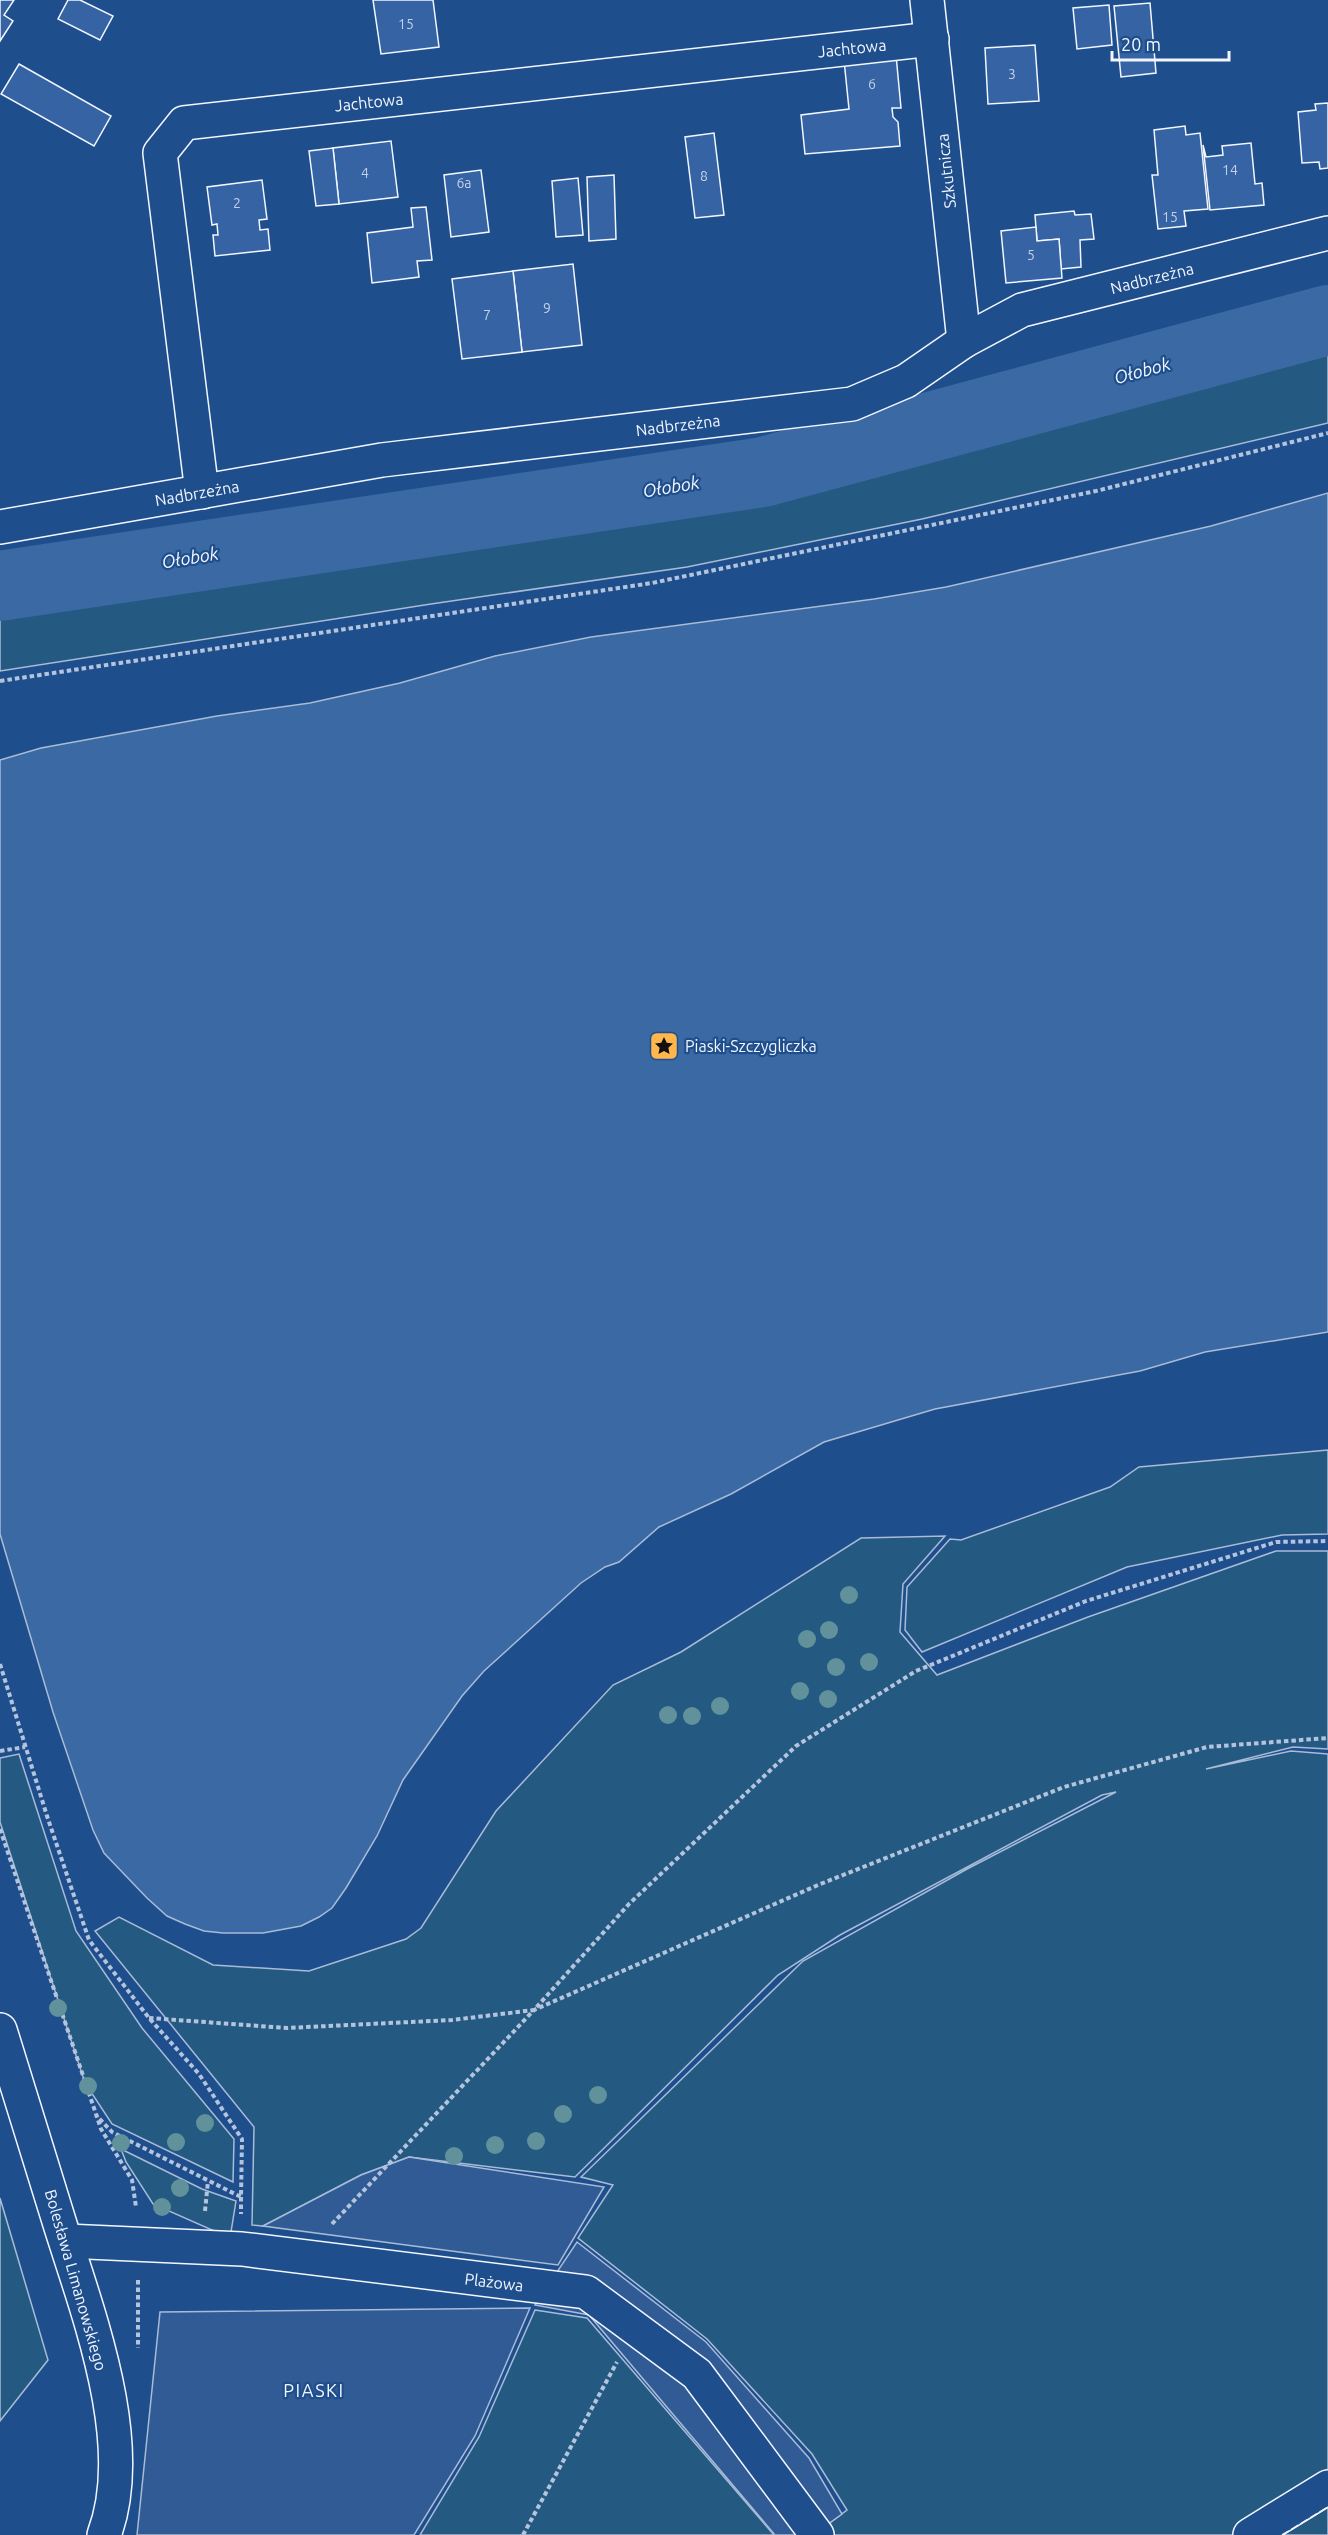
<svg xmlns="http://www.w3.org/2000/svg" width="1328" height="2535" viewBox="0 0 1328 2535" font-family="Ubuntu,sans-serif">
	<rect width="100%" height="100%" fill="#1f4e8c"/>
	<g fill="#245a82" stroke="#a8bbd7" stroke-width="1.5">
		<polygon points="1328,351 1328,423 922,519 687,567 431,604 0,671 0,615 216,578 743,495 931,453"/>
		<polygon points="1328,1450 1328,1534 1282,1535 1127,1567 922,1652 905,1630 907,1587 950,1539 961,1540 1110,1487 1139,1467"/>
		<polygon points="945,1536 903,1584 900,1632 937,1675 1088,1617 1276,1551 1328,1551 1328,1749 1293,1747 1206,1769 1291,1751 1328,1754 1328,2535 813,2535 847,2510 812,2454 707,2339 578,2238 613,2185 581,2177 803,1961 967,1869 1116,1792 1102,1795 840,1935 778,1975 575,2177 409,2157 361,2175 263,2226 252,2225 254,2127 95,1931 119,1917 213,1965 309,1971 406,1939 421,1928 496,1811 613,1685 681,1652 861,1538"/>
		<polygon points="19,1754 76,1931 142,2028 234,2139 233,2182 112,2124 85,2083 0,1822 0,1758"/>
		<polygon points="121,2149 202,2189 236,2201 230,2238 153,2204 126,2162"/>
		<polygon points="0,2198 48,2360 0,2421"/>
		<polygon points="535,2310 587,2318 774,2535 420,2535 479,2437"/>
	</g>
	<g fill="#305b95" stroke="#a8bbd7" stroke-width="1.5">
		<polygon points="409,2157 604,2187 558,2265 263,2226 361,2175"/>
		<polygon points="577,2242 706,2342 809,2458 842,2514 813,2535 775,2535 589,2315 535,2305"/>
		<polygon points="530,2308 475,2436 414,2535 137,2535 160,2312"/>
	</g>
	<polygon fill="#3b69a3" stroke="#a8bbd7" stroke-width="1.5" points="1328,493 1328,1332 1205,1352 1140,1371 935,1409 824,1442 731,1494 659,1527 619,1562 605,1567 581,1583 484,1671 462,1696 403,1780 377,1836 346,1888 332,1908 319,1917 301,1926 263,1933 223,1933 204,1931 185,1924 167,1916 147,1898 104,1853 93,1830 53,1712 0,1534 0,760 41,748 217,716 310,703 400,683 495,656 591,637 874,599 946,587 1211,526"/>
	<g fill="none" stroke-linecap="round" stroke-linejoin="round">
		<polyline stroke="#3b69a3" stroke-width="70" points="0,586 763,472 1328,320"/>
	</g>
	<g fill="#3563a3" stroke="#f2f6ff" stroke-width="1.5">
		<polygon points="0,0 14,0 4,15 13,21 0,41"/>
		<polygon points="68,0 80,0 113,16 100,40 58,19"/>
		<polygon points="373,0 433,0 439,47 381,54"/>
		<polygon points="1150,3 1156,73 1121,77 1114,6"/>
		<polygon points="1109,5 1112,45 1077,49 1073,8"/>
		<polygon points="1035,45 1039,101 988,104 985,48"/>
		<polygon points="896,55 901,108 892,108 893,117 898,122 900,146 805,154 801,115 849,109 844,60"/>
		<polygon points="19,64 111,116 94,146 1,94"/>
		<polygon points="1328,103 1328,168 1320,169 1319,162 1302,163 1298,112 1316,110 1315,104"/>
		<polygon points="1185,126 1186,135 1200,133 1208,209 1184,211 1186,226 1158,229 1152,175 1158,175 1154,130"/>
		<polygon points="714,133 724,215 695,218 685,137"/>
		<polygon points="391,141 398,197 339,204 333,148"/>
		<polygon points="1251,143 1255,184 1262,183 1264,205 1210,210 1203,145 1206,157 1223,155 1222,146"/>
		<polygon points="333,148 339,204 316,206 309,151"/>
		<polygon points="481,170 489,232 451,237 444,175"/>
		<polygon points="614,175 616,239 589,241 587,177"/>
		<polygon points="578,178 583,235 556,237 552,181"/>
		<polygon points="262,180 267,219 259,220 260,230 268,229 270,250 215,256 213,235 218,235 217,224 212,225 207,187"/>
		<polygon points="426,207 432,260 417,261 419,277 372,283 367,233 413,227 411,208"/>
		<polygon points="1074,211 1075,215 1091,214 1094,239 1080,240 1081,267 1061,269 1059,239 1037,241 1035,215"/>
		<polygon points="1036,227 1037,241 1059,239 1062,278 1006,283 1001,231"/>
		<polygon points="573,264 582,345 522,352 513,271"/>
		<polygon points="513,271 522,352 462,359 452,279"/>
	</g>
	<g fill="none" stroke-linecap="round" stroke-linejoin="round">
		<g stroke="#f2f6ff" stroke-width="36">
			<g id="minor">
				<polyline points="927,0 964,341"/>
				<polyline points="202,492 160,153 184,123 932,39"/>
				<polyline points="0,527 382,460 852,404 906,381 964,341 1022,310 1328,233"/>
				<path d="M 0,2030 C 19,2093 39,2157 59,2221 C 87,2311 139,2443 104,2535"/>
				<polyline points="66,2241 242,2249 586,2292 697,2374 817,2535"/>
				<polyline points="1250,2535 1328,2487"/>
			</g>
		</g>
		<g stroke="#b3c4dc" stroke-width="4" stroke-dasharray="4.5 3" stroke-linecap="butt">
			<polyline points="0,681 652,583 1096,491 1328,433"/>
			<polyline points="0,1664 47,1816 89,1940 149,2018 199,2074 242,2139 241,2197 112,2132 96,2115"/>
			<polyline points="0,1751 25,1747"/>
			<polyline points="0,1829 101,2129 132,2180 136,2207"/>
			<polyline points="149,2018 287,2028 452,2020 534,2010 629,1904 796,1746 916,1671 1086,1601 1276,1542 1328,1541"/>
			<polyline points="241,2197 241,2214"/>
			<polyline points="205,2211 208,2181"/>
			<polyline points="332,2224 534,2010 818,1885 1064,1787 1207,1747 1328,1738"/>
			<polyline points="138,2280 138,2348"/>
			<polyline points="523,2535 617,2362"/>
		</g>
		<use href="#minor" stroke="#1f4e8c" stroke-width="33"/>
		<polyline stroke="#f2f6ff" stroke-width="1.5" stroke-dasharray="8 3" stroke-linecap="butt" points="1282,2535 1328,2507"/>
	</g>
	<g fill="#61919a">
		<circle cx="849" cy="1595" r="9"/>
		<circle cx="829" cy="1630" r="9"/>
		<circle cx="807" cy="1639" r="9"/>
		<circle cx="869" cy="1662" r="9"/>
		<circle cx="836" cy="1667" r="9"/>
		<circle cx="800" cy="1691" r="9"/>
		<circle cx="828" cy="1699" r="9"/>
		<circle cx="720" cy="1706" r="9"/>
		<circle cx="668" cy="1715" r="9"/>
		<circle cx="692" cy="1716" r="9"/>
		<circle cx="58" cy="2008" r="9"/>
		<circle cx="88" cy="2086" r="9"/>
		<circle cx="598" cy="2095" r="9"/>
		<circle cx="563" cy="2114" r="9"/>
		<circle cx="205" cy="2123" r="9"/>
		<circle cx="536" cy="2141" r="9"/>
		<circle cx="176" cy="2142" r="9"/>
		<circle cx="121" cy="2143" r="9"/>
		<circle cx="495" cy="2145" r="9"/>
		<circle cx="454" cy="2156" r="9"/>
		<circle cx="180" cy="2188" r="9"/>
		<circle cx="162" cy="2207" r="9"/>
	</g>
	<defs>
		<g id="sight-square" transform="scale(1.5)"><rect x="-9" y="-9" width="18" height="18" rx="4" fill="#ffb74d" stroke="#1f4e8c"/><path d="M0-6L1.8-2.2L6-1.7L2.9 1.2L3.7 5.4L0 3.3L-3.7 5.4L-2.9 1.2L-6-1.7L-1.8-2.2Z" fill="#111"/></g>
	</defs>
	<g fill-rule="evenodd">
		<use href="#sight-square" x="664" y="1046"/>
	</g>
	<g text-anchor="middle" dominant-baseline="central" stroke-width="4.5" stroke-linejoin="round" paint-order="stroke">
		<g font-size="14" fill="#c3d1e8">
			<text x="406" y="24">15</text>
			<text x="1012" y="74">3</text>
			<text x="872" y="84">6</text>
			<text x="1230" y="170">14</text>
			<text x="365" y="173">4</text>
			<text x="704" y="176">8</text>
			<text x="464" y="183">6a</text>
			<text x="237" y="203">2</text>
			<text x="1170" y="217">15</text>
			<text x="1031" y="255">5</text>
			<text x="547" y="308">9</text>
			<text x="487" y="315">7</text>
		</g>
		<g font-size="16" fill="#f2f6ff" stroke="#1f4e8c">
			<text transform="translate(852 48) rotate(-6)">Jachtowa</text>
			<text transform="translate(369 102) rotate(-6)">Jachtowa</text>
			<text transform="translate(946 171) rotate(-96)">Szkutnicza</text>
			<text transform="translate(1152 278) rotate(-14)">Nadbrzeżna</text>
			<text transform="translate(678 425) rotate(-7)">Nadbrzeżna</text>
			<text transform="translate(197 493) rotate(-10)">Nadbrzeżna</text>
			<text transform="translate(76 2280) rotate(74)">Bolesława Limanowskiego</text>
			<text transform="translate(494 2282) rotate(7)">Plażowa</text>
		</g>
		<g font-size="16" fill="#f2f6ff" stroke="#1f4e8c" text-anchor="start">
			<text x="685" y="1046">Piaski-Szczygliczka</text>
		</g>
		<g font-size="18" font-style="italic" fill="#f2f6ff" stroke="#1f4e8c">
			<text transform="translate(1142 370) rotate(-15)">Ołobok</text>
			<text transform="translate(671 486) rotate(-9)">Ołobok</text>
			<text transform="translate(190 557) rotate(-9)">Ołobok</text>
		</g>
		<g font-size="18" letter-spacing="1.5" fill="#f2f6ff" stroke="#1f4e8c">
			<text x="314" y="2390">PIASKI</text>
		</g>
	</g>
	<path d="M1112 51v9h117v-9" fill="none" stroke="#f2f6ff" stroke-width="3"/>
	<text x="1121" y="51" font-size="18" fill="#f2f6ff" stroke="#1f4e8c" stroke-width="4.5" paint-order="stroke">20 m</text>
</svg>
